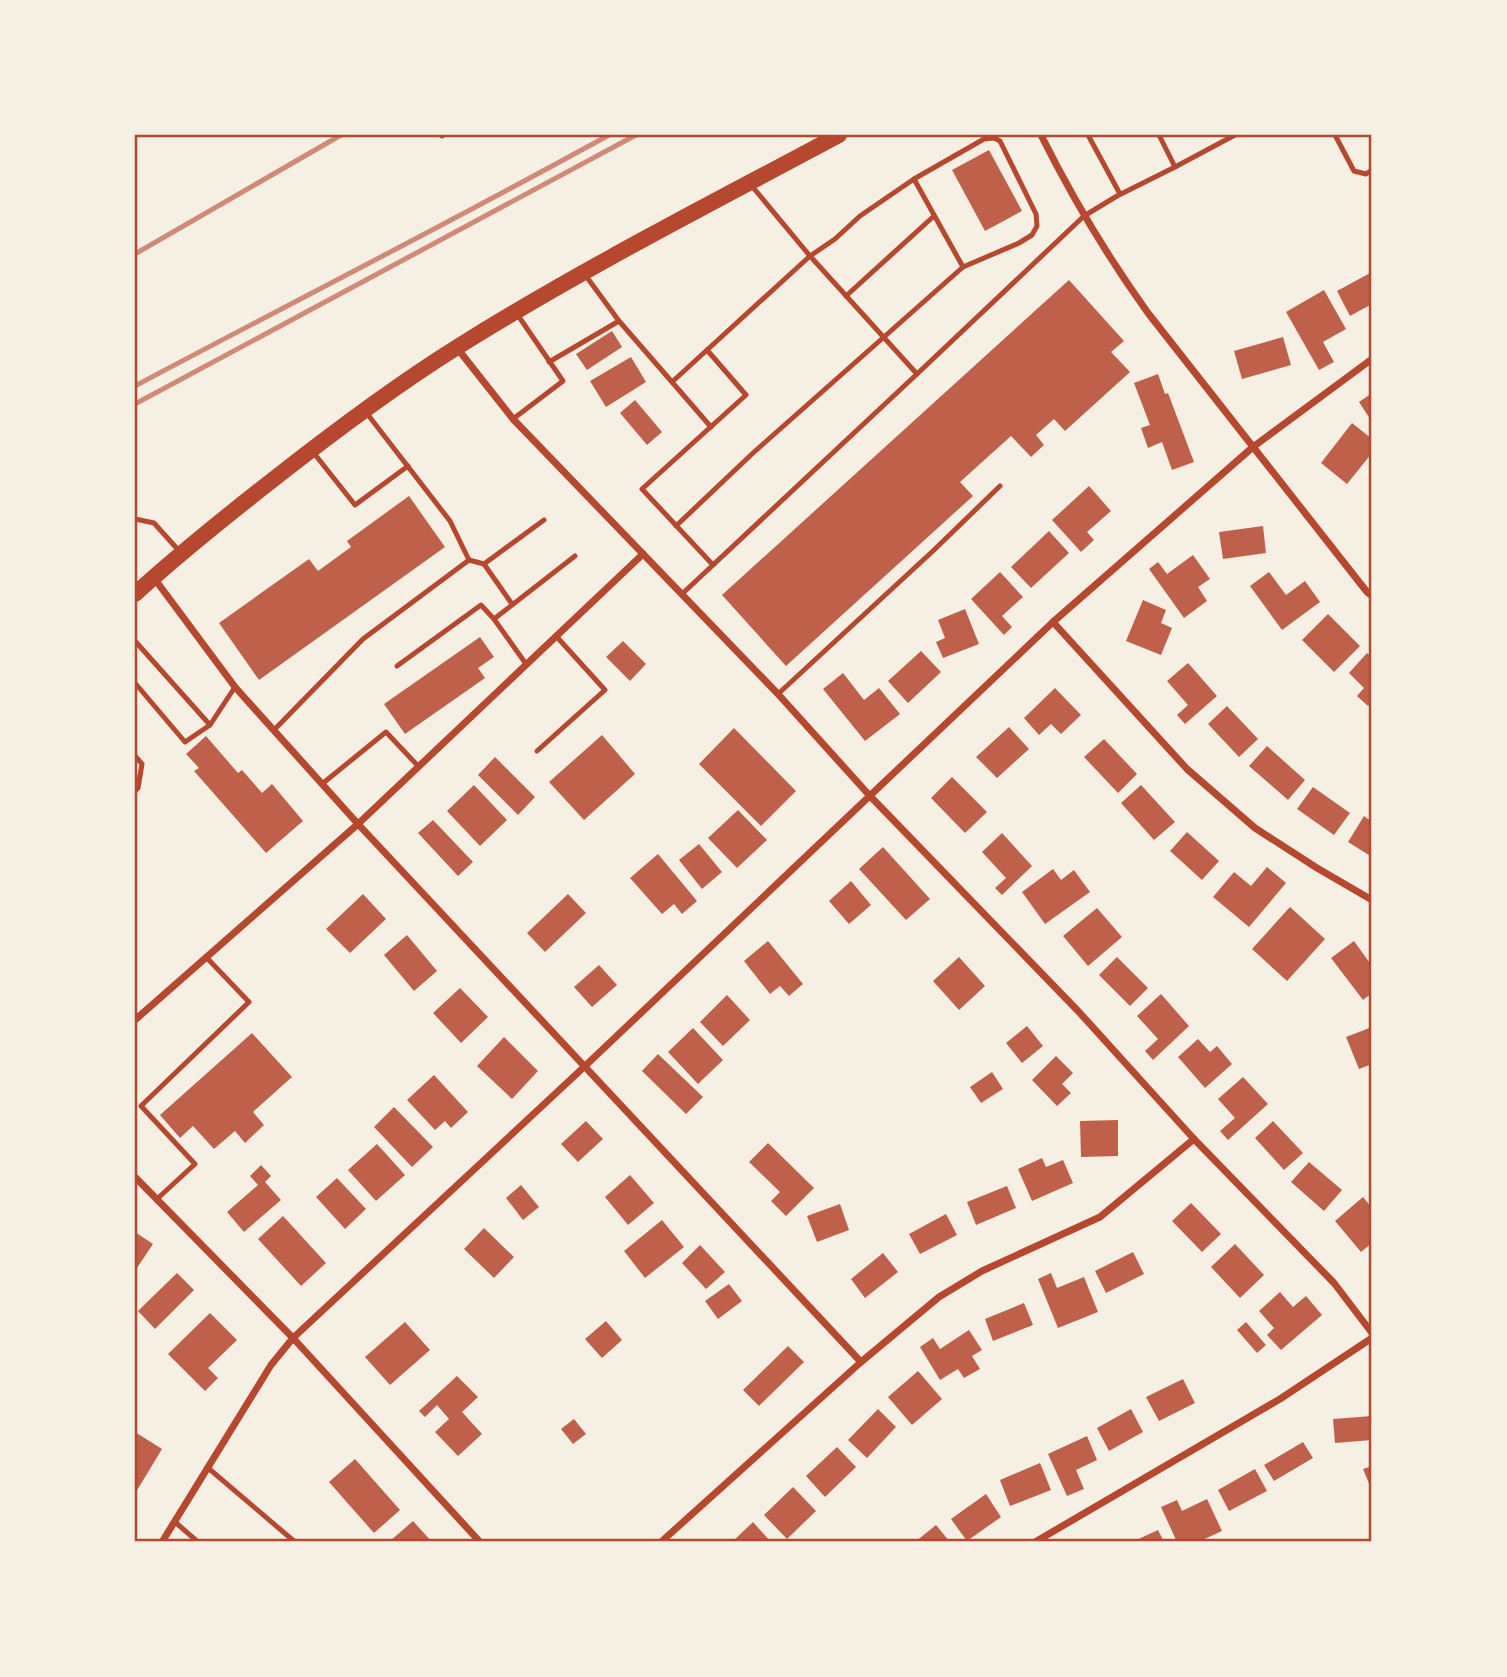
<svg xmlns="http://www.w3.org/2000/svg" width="1507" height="1677" viewBox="0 0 1507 1677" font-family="'PT Sans Narrow',sans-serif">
	<rect width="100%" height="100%" fill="#f6efe4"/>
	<g fill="#bf614a">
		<polygon points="989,150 1022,211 985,231 952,170"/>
		<polygon points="1372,272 1372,304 1350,316 1337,291"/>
		<polygon points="1069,280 1124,341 1111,352 1130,372 1065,431 1054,419 1036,435 1044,445 1031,457 1011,436 960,482 973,496 786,666 722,595"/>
		<polygon points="1324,290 1346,329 1323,342 1334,362 1319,370 1286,312"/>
		<polygon points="612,331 622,347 587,370 576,354"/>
		<polygon points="1283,337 1291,365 1242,379 1234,351"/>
		<polygon points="631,357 646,382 606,407 590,381"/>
		<polygon points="1158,374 1165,394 1168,393 1194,462 1172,470 1162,442 1148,448 1141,428 1150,425 1134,383"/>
		<polygon points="1372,393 1372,422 1359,402"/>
		<polygon points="635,400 662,432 647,445 620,413"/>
		<polygon points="1352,423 1372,439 1372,453 1347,484 1321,463"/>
		<polygon points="1089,486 1111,511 1087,532 1094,540 1081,552 1052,520"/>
		<polygon points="409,496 445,547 259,680 219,623 309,559 318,571 351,547 347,541"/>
		<polygon points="1263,526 1266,553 1223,559 1219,532"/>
		<polygon points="1049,531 1069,553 1031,588 1011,567"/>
		<polygon points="1193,555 1210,579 1198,587 1207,601 1184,618 1149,569 1158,562 1167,574"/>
		<polygon points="1000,572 1023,597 1002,616 1012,627 1004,635 971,599"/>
		<polygon points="1269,572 1286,595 1305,581 1320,602 1282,630 1250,586"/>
		<polygon points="1143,600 1166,610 1161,623 1172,628 1161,655 1126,641"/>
		<polygon points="965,609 979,644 943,658 936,642 945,638 938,620"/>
		<polygon points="1328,614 1360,646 1334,672 1302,640"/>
		<polygon points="480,637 494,657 478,668 485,678 405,734 384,704"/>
		<polygon points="623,641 646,664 630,681 606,657"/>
		<polygon points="921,651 941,672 908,703 888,681"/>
		<polygon points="1367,653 1372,657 1372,701 1368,706 1357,696 1364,688 1349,673"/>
		<polygon points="1188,663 1217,696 1185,724 1177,715 1188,705 1167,681"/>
		<polygon points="843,673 864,700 879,688 900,714 865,741 823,689"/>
		<polygon points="1055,688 1081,715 1061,734 1051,724 1039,735 1024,718"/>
		<polygon points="1227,706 1258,739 1239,757 1208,724"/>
		<polygon points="1009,727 1029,749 997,778 976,757"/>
		<polygon points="734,728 796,791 761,826 699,764"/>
		<polygon points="602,735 635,774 584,820 549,782"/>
		<polygon points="206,736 238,773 242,770 262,793 272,784 303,821 266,853 194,771 199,768 186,754"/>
		<polygon points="1104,739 1137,774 1118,793 1084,757"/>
		<polygon points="1267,746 1305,780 1288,800 1249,766"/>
		<polygon points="495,757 535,797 518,815 478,775"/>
		<polygon points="952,777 987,812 965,833 931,798"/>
		<polygon points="474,785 507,820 480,846 447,811"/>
		<polygon points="1141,785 1175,822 1154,840 1121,803"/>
		<polygon points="1313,787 1350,813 1334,835 1297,809"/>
		<polygon points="738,810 767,840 737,868 708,838"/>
		<polygon points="1364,816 1372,822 1372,857 1348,842"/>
		<polygon points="433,820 473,862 458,876 418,833"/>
		<polygon points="1187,832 1219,861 1202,880 1170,851"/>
		<polygon points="1002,833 1032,866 1002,895 995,888 1006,878 982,852"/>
		<polygon points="699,844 722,872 702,889 679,860"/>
		<polygon points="883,847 930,899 906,920 859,869"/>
		<polygon points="658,854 697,901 682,914 674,904 662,914 630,878"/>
		<polygon points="1267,867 1286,883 1249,927 1213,897 1234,872 1251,886"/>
		<polygon points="1053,869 1061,880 1074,870 1090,892 1045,924 1022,892"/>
		<polygon points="851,881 871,905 849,924 829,901"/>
		<polygon points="363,894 386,919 350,953 326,929"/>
		<polygon points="568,894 586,913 545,952 527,933"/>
		<polygon points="1290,907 1325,939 1287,981 1252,949"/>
		<polygon points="1097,908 1122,937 1088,966 1063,936"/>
		<polygon points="407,935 437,971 414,991 384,955"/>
		<polygon points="768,941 803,984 789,996 780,986 770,994 744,961"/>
		<polygon points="1354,941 1372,966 1372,993 1363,1000 1331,958"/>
		<polygon points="959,957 985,986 959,1010 933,981"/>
		<polygon points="1117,957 1148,988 1130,1006 1099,975"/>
		<polygon points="599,965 617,985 592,1007 574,987"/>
		<polygon points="460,988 488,1017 461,1043 433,1013"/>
		<polygon points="1161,994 1189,1026 1153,1060 1145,1051 1158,1039 1137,1016"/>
		<polygon points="727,995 750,1020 723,1046 700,1022"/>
		<polygon points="1027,1026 1043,1046 1022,1063 1006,1043"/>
		<polygon points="1372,1027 1372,1064 1359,1069 1346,1037"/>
		<polygon points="693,1028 723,1060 698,1084 668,1052"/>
		<polygon points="252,1033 292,1077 253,1112 264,1125 245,1143 235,1131 214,1149 193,1126 180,1138 160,1115"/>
		<polygon points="504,1037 538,1071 512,1099 477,1066"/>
		<polygon points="1198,1039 1210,1052 1217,1046 1232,1064 1205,1088 1178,1057"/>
		<polygon points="658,1054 703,1097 686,1114 642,1071"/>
		<polygon points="1056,1056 1073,1073 1062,1084 1071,1093 1057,1106 1032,1080"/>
		<polygon points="992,1072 1003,1089 981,1103 970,1087"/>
		<polygon points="434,1075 468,1112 451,1128 445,1121 435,1130 407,1100"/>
		<polygon points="1243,1077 1268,1104 1228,1140 1220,1131 1235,1118 1218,1099"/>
		<polygon points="394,1107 433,1147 412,1167 374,1127"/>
		<polygon points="1118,1120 1118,1156 1081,1157 1080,1121"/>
		<polygon points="586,1121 603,1139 578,1162 561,1144"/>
		<polygon points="1273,1121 1303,1153 1284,1170 1255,1138"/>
		<polygon points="768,1143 814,1188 786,1216 771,1201 780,1192 749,1162"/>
		<polygon points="377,1144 405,1175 376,1201 348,1170"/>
		<polygon points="1042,1158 1046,1167 1063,1160 1073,1183 1032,1201 1018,1169"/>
		<polygon points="1309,1162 1342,1190 1324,1211 1291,1182"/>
		<polygon points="261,1165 271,1176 265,1182 281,1200 244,1232 227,1212 258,1185 250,1176"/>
		<polygon points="630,1175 654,1203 628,1225 605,1197"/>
		<polygon points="337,1178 366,1209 345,1229 316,1197"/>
		<polygon points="521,1185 539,1207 523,1220 506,1198"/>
		<polygon points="1007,1186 1016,1208 976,1225 967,1202"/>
		<polygon points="1363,1197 1372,1208 1372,1243 1361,1252 1335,1221"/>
		<polygon points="1191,1203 1221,1234 1202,1252 1172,1221"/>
		<polygon points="840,1204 849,1230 817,1242 807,1216"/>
		<polygon points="946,1214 957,1235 920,1254 909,1234"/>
		<polygon points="283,1216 326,1263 301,1286 258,1239"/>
		<polygon points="662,1220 684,1247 645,1278 624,1251"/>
		<polygon points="484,1228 514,1257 494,1278 464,1249"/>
		<polygon points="135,1232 153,1244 135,1271"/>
		<polygon points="1235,1244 1264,1275 1240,1298 1211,1267"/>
		<polygon points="700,1245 725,1272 706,1289 682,1263"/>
		<polygon points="1133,1252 1144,1274 1106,1293 1095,1271"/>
		<polygon points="883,1253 898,1272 865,1298 851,1279"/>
		<polygon points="177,1273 194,1290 155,1329 138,1311"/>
		<polygon points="1051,1273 1057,1288 1084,1277 1098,1312 1058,1328 1038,1279"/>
		<polygon points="729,1284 742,1301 718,1319 705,1301"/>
		<polygon points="1280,1292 1293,1307 1306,1296 1322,1315 1281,1350 1267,1335 1274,1328 1259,1311"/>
		<polygon points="1024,1303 1033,1325 993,1341 985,1319"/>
		<polygon points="210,1313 237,1340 208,1368 218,1378 205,1391 168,1354"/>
		<polygon points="606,1321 622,1340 602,1358 585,1339"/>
		<polygon points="405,1322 430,1350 390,1385 365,1357"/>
		<polygon points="1246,1322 1266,1345 1257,1353 1237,1330"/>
		<polygon points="969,1330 982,1350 972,1356 980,1369 964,1378 958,1369 940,1380 920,1347 933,1338 940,1349"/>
		<polygon points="788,1346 804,1362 759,1406 743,1390"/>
		<polygon points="918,1371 942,1399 912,1425 888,1397"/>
		<polygon points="457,1376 478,1397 462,1412 482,1434 458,1456 435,1432 449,1419 437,1405 425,1417 419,1411"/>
		<polygon points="1183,1379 1195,1403 1159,1421 1146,1397"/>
		<polygon points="878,1409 896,1427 867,1458 848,1440"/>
		<polygon points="1131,1409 1143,1432 1109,1451 1097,1428"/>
		<polygon points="1372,1416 1372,1440 1335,1443 1333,1419"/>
		<polygon points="574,1419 586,1434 573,1444 561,1429"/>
		<polygon points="135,1432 162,1449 136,1492 135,1491"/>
		<polygon points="1087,1436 1097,1460 1076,1470 1084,1489 1067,1496 1048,1454"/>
		<polygon points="1303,1442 1313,1458 1274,1481 1264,1465"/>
		<polygon points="837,1447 856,1467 825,1497 806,1476"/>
		<polygon points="355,1459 400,1510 374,1533 329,1482"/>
		<polygon points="1040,1463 1051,1490 1010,1506 1000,1480"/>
		<polygon points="1372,1466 1372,1491 1363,1469"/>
		<polygon points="1255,1469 1267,1491 1229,1511 1218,1490"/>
		<polygon points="793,1487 816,1511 787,1539 764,1515"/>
		<polygon points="986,1494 1001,1517 967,1541 951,1519"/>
		<polygon points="1207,1499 1222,1531 1198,1542 1177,1542 1161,1507 1177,1500 1182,1511"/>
		<polygon points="413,1521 432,1542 389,1542"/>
		<polygon points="753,1522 771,1542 732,1542"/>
		<polygon points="936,1525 950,1542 915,1542"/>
		<polygon points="1158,1530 1164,1542 1132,1542"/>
	</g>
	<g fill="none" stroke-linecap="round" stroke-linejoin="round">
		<g stroke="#b5482f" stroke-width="5">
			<polyline points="1088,135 1120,194"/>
			<polyline points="1159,135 1175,167"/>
			<polyline points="1335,135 1354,171 1366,174 1372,170"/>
			<polyline points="442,136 442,135"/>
			<polyline points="914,179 963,267"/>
			<polyline points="751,185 810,256 917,374"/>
			<polyline points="586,276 619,321 672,382"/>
			<polyline points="846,296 934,216"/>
			<polyline points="707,350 672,382 711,427"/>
			<polyline points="549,362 619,321"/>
			<polyline points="365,411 450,521 469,560"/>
			<polyline points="513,419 563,381 517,314"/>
			<polyline points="313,452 355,505 408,466"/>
			<polyline points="135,519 154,523 181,553"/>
			<polyline points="676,526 753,453 963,267 1019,243 1032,235 1037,226 1036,214 1000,141 994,138 984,139 914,179 860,216 835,239 810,256 707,350 746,395 642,489 713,565"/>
			<polyline points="682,594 917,374 1084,216 1117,196 1175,167 1235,135"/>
			<polyline points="512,604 484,564 544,520"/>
			<polyline points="494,619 575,556"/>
			<polyline points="135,641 210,725"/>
			<polyline points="397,666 481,605 494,619 526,664"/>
			<polyline points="135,683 185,742 210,725 235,687"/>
			<polyline points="778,694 934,550 1000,486"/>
			<polyline points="274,730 363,639 469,560 484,564"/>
			<polyline points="537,751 605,690 556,636"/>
			<polyline points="135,756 142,764 138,788 135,791"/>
			<polyline points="322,784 386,732 419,767"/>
			<polyline points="157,1199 195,1164 141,1106 249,1002 206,957"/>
			<polyline points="207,1467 295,1542"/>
			<polyline points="175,1522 198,1542"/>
		</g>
		<g stroke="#b5482f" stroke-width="7">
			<path d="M 1041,135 C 1072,197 1107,256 1148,313 L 1367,592 L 1372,596"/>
			<polyline points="457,348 513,419 778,694 870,796 1079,1012 1194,1139 1334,1283 1372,1333"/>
			<polyline points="154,578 235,687 358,824 861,1362"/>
			<polyline points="1053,622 1187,769 1255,828 1317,868 1372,900"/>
			<polyline points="135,1020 358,824 643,554"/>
			<polyline points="135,1177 293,1338 480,1542"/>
			<polyline points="162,1542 271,1365 293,1338 584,1067 1053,622 1253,447 1372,359"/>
			<polyline points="661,1542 861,1362 939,1297 982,1271 1100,1217 1194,1139"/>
			<polyline points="1035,1542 1280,1399 1372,1338"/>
		</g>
		<path stroke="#b5482f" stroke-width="16" d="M 135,594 C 178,555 224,518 270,482 C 331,434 393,387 459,346 C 582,269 712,203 839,135"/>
		<g stroke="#cf8b77" stroke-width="5">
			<polyline points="135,254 341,135"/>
			<path d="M 135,386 C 293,302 453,221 609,135"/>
			<polyline points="135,404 636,135"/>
		</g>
	</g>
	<rect width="1507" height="1677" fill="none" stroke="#f6efe4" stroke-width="273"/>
	<rect x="136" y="136" width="1234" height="1404" fill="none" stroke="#b5482f" stroke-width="2.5"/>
</svg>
